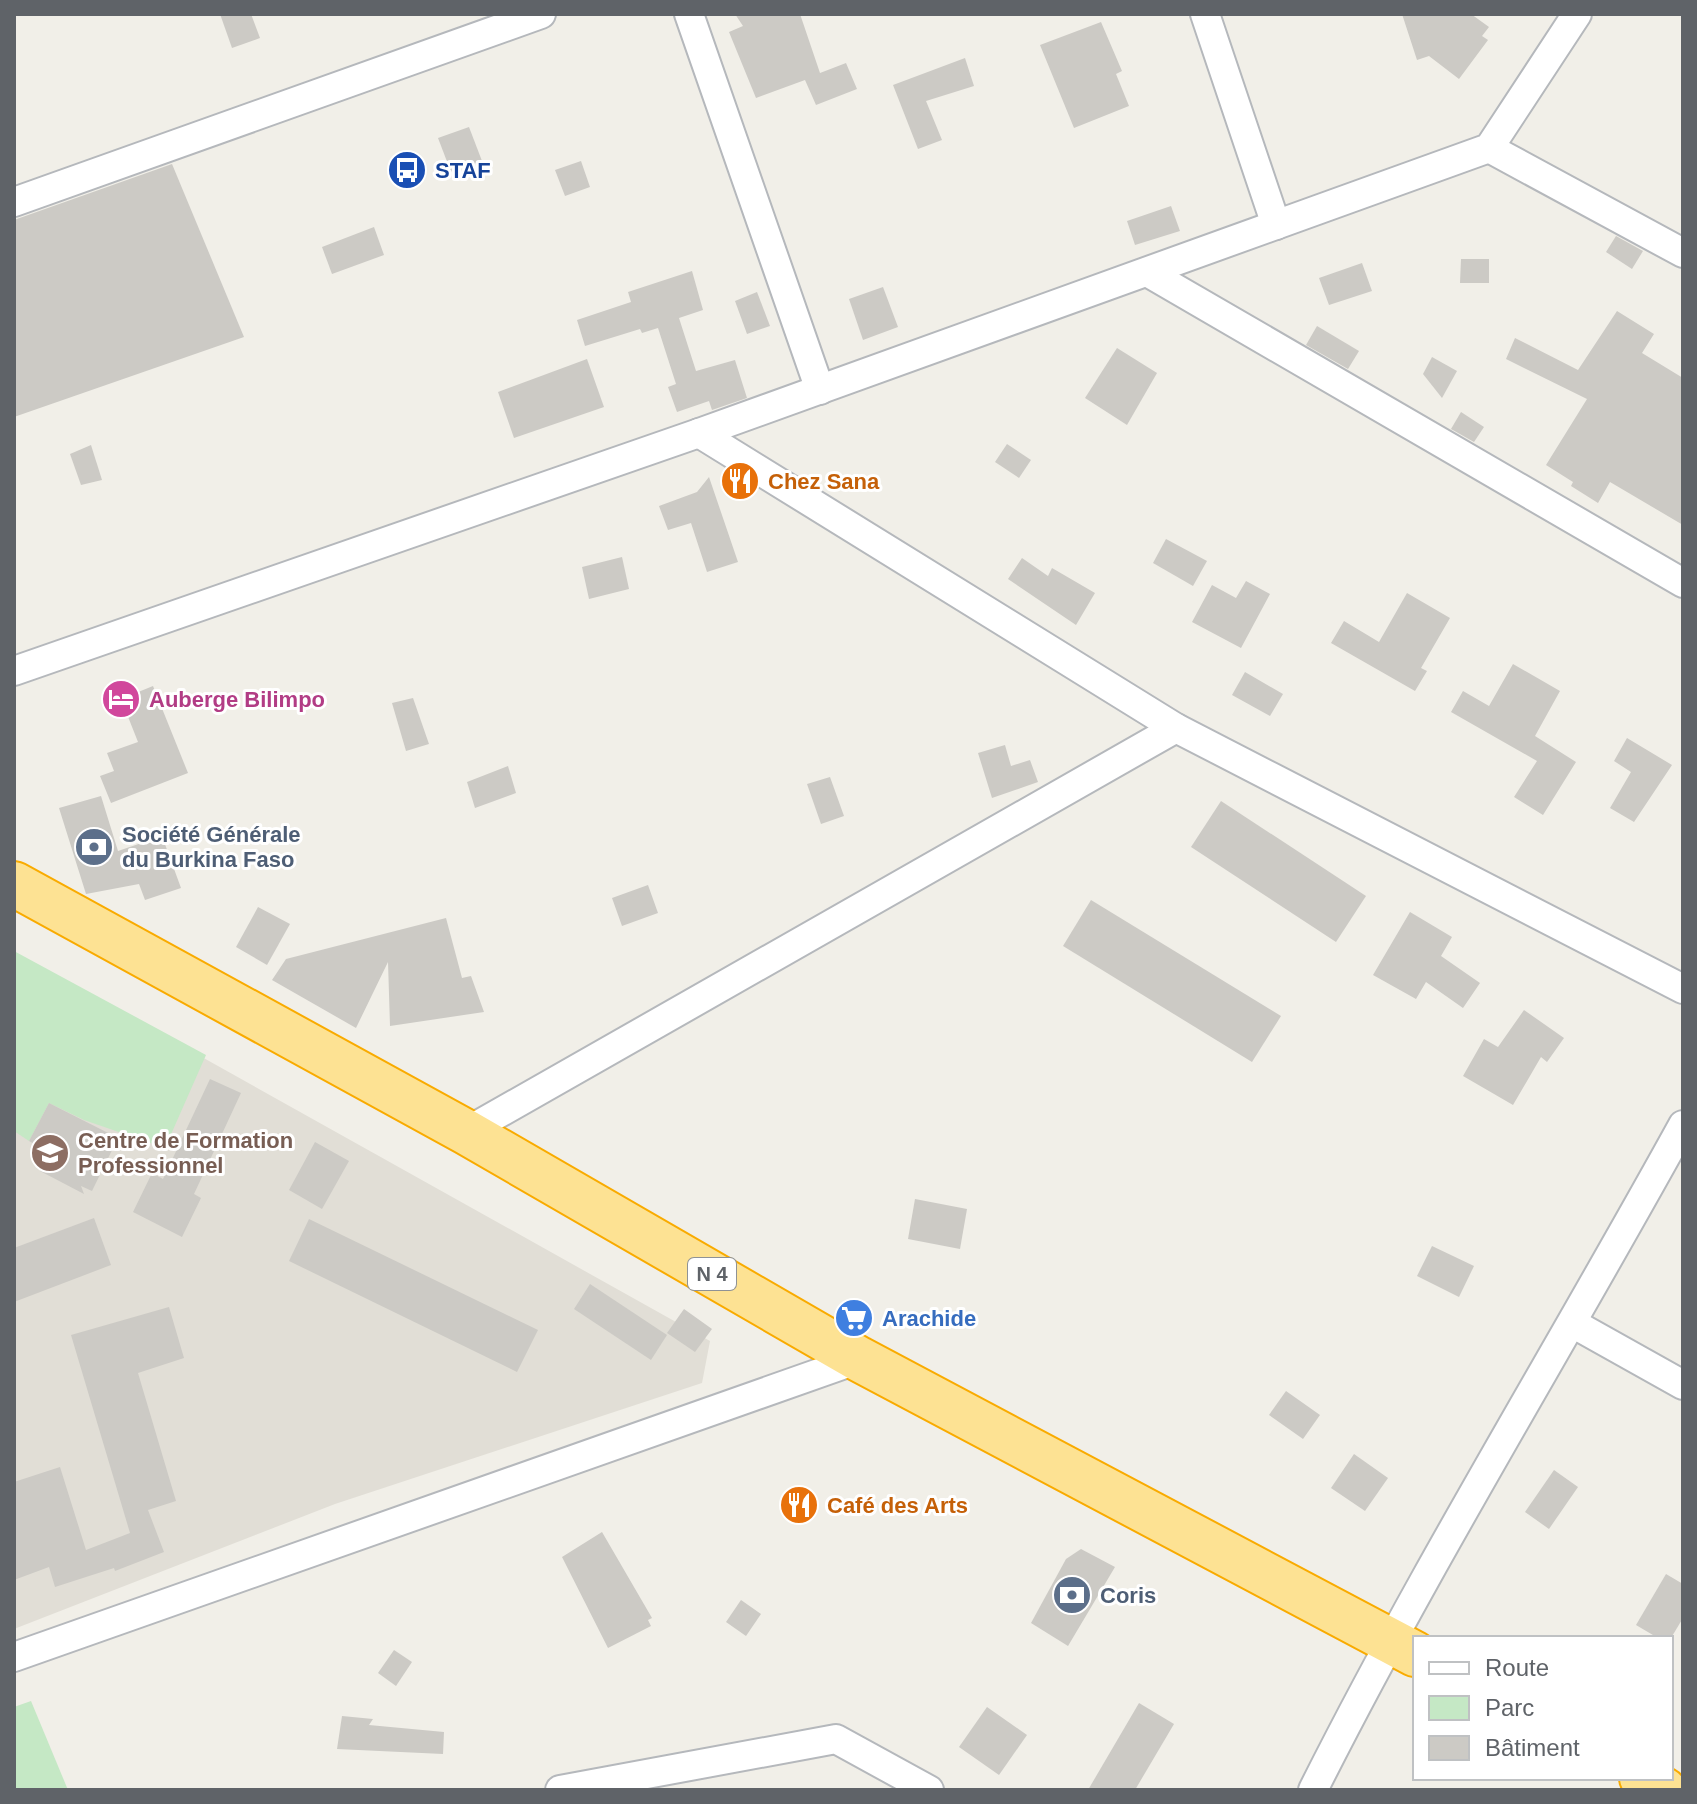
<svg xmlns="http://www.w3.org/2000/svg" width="1697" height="1804" viewBox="0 0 1697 1804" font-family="Helvetica,sans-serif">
	<rect width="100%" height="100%" fill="#f1efe8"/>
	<polygon fill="#e1ded6" points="14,952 710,1341 702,1383 335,1504 14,1629"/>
	<g fill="#c5e8c5">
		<polygon points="14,951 206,1055 165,1148 84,1120 49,1103 29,1141 14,1131"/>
		<polygon points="31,1701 68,1790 14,1790 14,1707"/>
	</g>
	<g fill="#cccac5">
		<polygon points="220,14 251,14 260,38 232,48"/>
		<polygon points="735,14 800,14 820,73 846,63 857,89 816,105 805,80 756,98 729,32 743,26"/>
		<polygon points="1402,14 1471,14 1489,27 1482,36 1488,40 1459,79 1429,56 1417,60"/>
		<polygon points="1101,22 1122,71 1116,74 1129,106 1074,128 1040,45"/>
		<polygon points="965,58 974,86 926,101 942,140 918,149 893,85"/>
		<polygon points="469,127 482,161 451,172 438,138"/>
		<polygon points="581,161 590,187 565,196 555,170"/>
		<polygon points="172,164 244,337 14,417 14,220"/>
		<polygon points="1171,206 1180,231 1135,245 1127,221"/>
		<polygon points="374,227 384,255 332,274 322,247"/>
		<polygon points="1616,236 1643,251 1632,269 1606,252"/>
		<polygon points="1461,259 1489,259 1489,283 1460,283"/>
		<polygon points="1362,263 1372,291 1329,305 1319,278"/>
		<polygon points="692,271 703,310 679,318 696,371 735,360 747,398 712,410 709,401 677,412 668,387 676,384 658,328 642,333 640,329 585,346 577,320 631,302 628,292"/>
		<polygon points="883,287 898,327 863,340 849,299"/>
		<polygon points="757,292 770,326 747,334 735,301"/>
		<polygon points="1617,311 1654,334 1642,353 1683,378 1683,525 1610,482 1598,503 1571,486 1573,482 1546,465 1587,399 1506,359 1515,338 1578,370"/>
		<polygon points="1317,326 1359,351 1348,369 1306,345"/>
		<polygon points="1117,348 1157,373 1127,425 1085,398"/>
		<polygon points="1432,357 1457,371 1442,398 1423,374"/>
		<polygon points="587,359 604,407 514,438 498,392"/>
		<polygon points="1461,412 1484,427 1474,442 1451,429"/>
		<polygon points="1007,444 1031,460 1019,478 995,462"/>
		<polygon points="91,445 102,480 81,485 70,454"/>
		<polygon points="709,477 738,562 707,572 691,523 668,530 659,506 697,492"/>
		<polygon points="1166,539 1207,561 1193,586 1153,563"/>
		<polygon points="622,557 629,589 589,599 582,567"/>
		<polygon points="1022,558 1048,576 1052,568 1095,593 1076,625 1008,579"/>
		<polygon points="1246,581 1270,594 1241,648 1192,622 1212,585 1236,598"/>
		<polygon points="1407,593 1450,618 1421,668 1427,671 1415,691 1331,643 1344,621 1379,642"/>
		<polygon points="1513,664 1560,691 1535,736 1576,762 1543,815 1514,797 1537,761 1451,712 1463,691 1489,706"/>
		<polygon points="1245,672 1283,694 1270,716 1232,695"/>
		<polygon points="153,686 188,773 111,803 100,776 114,771 107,753 138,742 121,699"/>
		<polygon points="413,698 429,744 406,751 392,703"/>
		<polygon points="1627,738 1672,765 1634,822 1610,808 1631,772 1614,761"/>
		<polygon points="1005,745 1011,766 1030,760 1038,782 992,798 978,753"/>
		<polygon points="508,766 516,793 475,808 467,782"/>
		<polygon points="830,777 844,816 821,824 807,784"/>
		<polygon points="101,796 118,851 162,836 181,888 145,900 139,884 86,894 59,808"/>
		<polygon points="1221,801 1366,896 1336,942 1191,847"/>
		<polygon points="648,885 658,913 622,926 612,898"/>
		<polygon points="1091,900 1281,1016 1252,1062 1063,946"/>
		<polygon points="258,907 290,924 267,965 236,947"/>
		<polygon points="1410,912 1452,937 1441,956 1480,983 1463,1008 1426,982 1416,999 1373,975"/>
		<polygon points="446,918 462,978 471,976 484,1012 390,1026 388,962 356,1028 272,980 286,959"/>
		<polygon points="1524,1010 1564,1038 1547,1062 1541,1057 1513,1105 1463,1076 1484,1039 1498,1047"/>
		<polygon points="210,1079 241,1093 194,1194 201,1198 182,1237 133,1212 152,1173 163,1179"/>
		<polygon points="49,1103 118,1138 92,1191 81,1186 84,1194 40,1171 50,1153 29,1141"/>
		<polygon points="315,1142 349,1161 322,1209 289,1190"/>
		<polygon points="915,1199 967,1209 960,1249 908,1239"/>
		<polygon points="94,1218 111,1265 14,1302 14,1248"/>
		<polygon points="309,1219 538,1330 517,1372 289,1261"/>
		<polygon points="1432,1246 1474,1266 1459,1297 1417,1276"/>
		<polygon points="590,1284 667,1335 651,1360 574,1309"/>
		<polygon points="169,1307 184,1358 138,1373 176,1501 148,1510 164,1552 115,1571 114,1568 55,1587 49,1567 14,1580 14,1482 60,1467 86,1550 130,1533 71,1335"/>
		<polygon points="684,1309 712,1329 695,1352 667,1333"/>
		<polygon points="1286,1391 1320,1415 1303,1439 1269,1415"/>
		<polygon points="1354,1454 1388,1478 1365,1511 1331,1488"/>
		<polygon points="1554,1470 1578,1487 1549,1529 1525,1512"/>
		<polygon points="602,1532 652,1618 648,1620 651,1626 608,1648 562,1557"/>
		<polygon points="1081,1549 1115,1567 1068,1646 1031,1623 1066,1559"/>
		<polygon points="1666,1574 1683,1584 1683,1618 1671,1638 1658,1638 1636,1625"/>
		<polygon points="741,1600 761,1614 746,1636 726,1622"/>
		<polygon points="394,1650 412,1662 396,1686 378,1673"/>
		<polygon points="1139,1703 1174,1724 1135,1790 1088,1790"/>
		<polygon points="987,1707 1027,1735 999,1775 959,1747"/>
		<polygon points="342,1716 373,1719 369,1725 444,1732 443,1754 337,1749"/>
	</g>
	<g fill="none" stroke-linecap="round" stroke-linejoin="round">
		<g stroke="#b5b8bc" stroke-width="32">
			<g id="street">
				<polyline points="689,14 820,390"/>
				<polyline points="1205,14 1276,225"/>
				<polyline points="1489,148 1683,253"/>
				<polyline points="14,202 541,14"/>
				<polyline points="1147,272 1683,583"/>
				<polyline points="699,433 1176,728 1683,989"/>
				<polyline points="14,671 699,433 1489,148 1577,14"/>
				<polyline points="466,1132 1176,728"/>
				<polyline points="1574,1324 1683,1385"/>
				<polyline points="14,1657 859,1359"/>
				<polyline points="560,1790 836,1739 929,1790"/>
				<path d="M 1313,1790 C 1427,1563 1561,1347 1683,1125"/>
			</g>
		</g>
		<g stroke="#f9ab00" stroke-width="48">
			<g id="highway">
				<polyline points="14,884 466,1132 859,1359 1415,1654"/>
				<polyline points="1642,1778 1664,1790"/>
			</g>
		</g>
		<use href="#street" stroke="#fff" stroke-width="28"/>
		<use href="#highway" stroke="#fde293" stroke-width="44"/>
	</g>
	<defs>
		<g id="bus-disc" transform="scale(2)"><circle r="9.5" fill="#1a4fb4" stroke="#fff"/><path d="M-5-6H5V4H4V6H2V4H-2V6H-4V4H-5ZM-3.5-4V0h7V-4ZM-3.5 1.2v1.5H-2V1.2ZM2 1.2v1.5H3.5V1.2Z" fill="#fff"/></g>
		<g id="restaurant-disc" transform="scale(2)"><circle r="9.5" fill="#e8710a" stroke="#fff"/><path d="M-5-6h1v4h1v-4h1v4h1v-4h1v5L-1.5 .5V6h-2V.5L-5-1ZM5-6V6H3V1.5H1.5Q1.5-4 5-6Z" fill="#fff"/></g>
		<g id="hotel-disc" transform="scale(2)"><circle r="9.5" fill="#d1479c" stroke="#fff"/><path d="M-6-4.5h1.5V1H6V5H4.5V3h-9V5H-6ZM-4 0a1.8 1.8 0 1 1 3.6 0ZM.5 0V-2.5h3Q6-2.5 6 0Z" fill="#fff"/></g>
		<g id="bank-disc" transform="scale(2)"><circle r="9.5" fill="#5c6f8a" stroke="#fff"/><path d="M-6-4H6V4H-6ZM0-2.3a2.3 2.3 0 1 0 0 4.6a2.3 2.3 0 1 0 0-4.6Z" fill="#fff"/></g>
		<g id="school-disc" transform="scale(2)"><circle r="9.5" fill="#8d6e63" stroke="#fff"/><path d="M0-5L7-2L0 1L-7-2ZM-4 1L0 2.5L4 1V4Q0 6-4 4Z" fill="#fff"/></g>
		<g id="supermarket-disc" transform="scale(2)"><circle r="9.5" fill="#3f7fe0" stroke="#fff"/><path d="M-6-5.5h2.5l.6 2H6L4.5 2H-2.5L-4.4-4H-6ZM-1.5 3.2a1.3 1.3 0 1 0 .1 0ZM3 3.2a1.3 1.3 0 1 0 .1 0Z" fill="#fff"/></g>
	</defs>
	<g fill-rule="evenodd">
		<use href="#bus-disc" x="407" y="170"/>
		<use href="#restaurant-disc" x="740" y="481"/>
		<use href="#hotel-disc" x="121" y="699"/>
		<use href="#bank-disc" x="94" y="847"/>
		<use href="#school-disc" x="50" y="1153"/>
		<use href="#supermarket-disc" x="854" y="1318"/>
		<use href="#restaurant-disc" x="799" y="1505"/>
		<use href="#bank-disc" x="1072" y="1595"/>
	</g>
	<g text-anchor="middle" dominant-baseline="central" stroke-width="6" stroke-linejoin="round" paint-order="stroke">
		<rect fill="#fff" stroke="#8f9295" stroke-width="2" x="688" y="1258" width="48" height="32" rx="6"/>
		<g font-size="20" font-weight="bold" fill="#5f6368">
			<text x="712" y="1274">N 4</text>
		</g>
		<g font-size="22" font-weight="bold" fill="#164399" stroke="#fff" text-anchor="start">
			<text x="435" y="170">STAF</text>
		</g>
		<g font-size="22" font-weight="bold" fill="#c56008" stroke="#fff" text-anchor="start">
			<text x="768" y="481">Chez Sana</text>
			<text x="827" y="1505">Café des Arts</text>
		</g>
		<g font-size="22" font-weight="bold" fill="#b23c85" stroke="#fff" text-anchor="start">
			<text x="149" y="699">Auberge Bilimpo</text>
		</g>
		<g font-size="22" font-weight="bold" fill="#4e5e75" stroke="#fff" text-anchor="start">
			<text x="122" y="834">Société Générale<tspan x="122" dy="25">du Burkina Faso</tspan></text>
			<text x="1100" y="1595">Coris</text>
		</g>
		<g font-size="22" font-weight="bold" fill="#785e54" stroke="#fff" text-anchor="start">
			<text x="78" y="1140">Centre de Formation<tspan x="78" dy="25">Professionnel</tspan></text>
		</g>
		<g font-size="22" font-weight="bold" fill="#366cbe" stroke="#fff" text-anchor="start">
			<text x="882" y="1318">Arachide</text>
		</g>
	</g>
	<rect width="1697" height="1804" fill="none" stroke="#5f6368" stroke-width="32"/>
	<rect x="1413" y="1636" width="260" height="144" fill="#ffffff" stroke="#bfc1c3" stroke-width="2"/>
	<rect x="1429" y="1662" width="40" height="12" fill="#ffffff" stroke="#bfc1c3" stroke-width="2"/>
	<text x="1485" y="1676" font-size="24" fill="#5f6368">Route</text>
	<rect x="1429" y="1696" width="40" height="24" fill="#c5e8c5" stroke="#bfc1c3" stroke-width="2"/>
	<text x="1485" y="1716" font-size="24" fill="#5f6368">Parc</text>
	<rect x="1429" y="1736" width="40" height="24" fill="#cccac5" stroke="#bfc1c3" stroke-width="2"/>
	<text x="1485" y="1756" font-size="24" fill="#5f6368">Bâtiment</text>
</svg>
